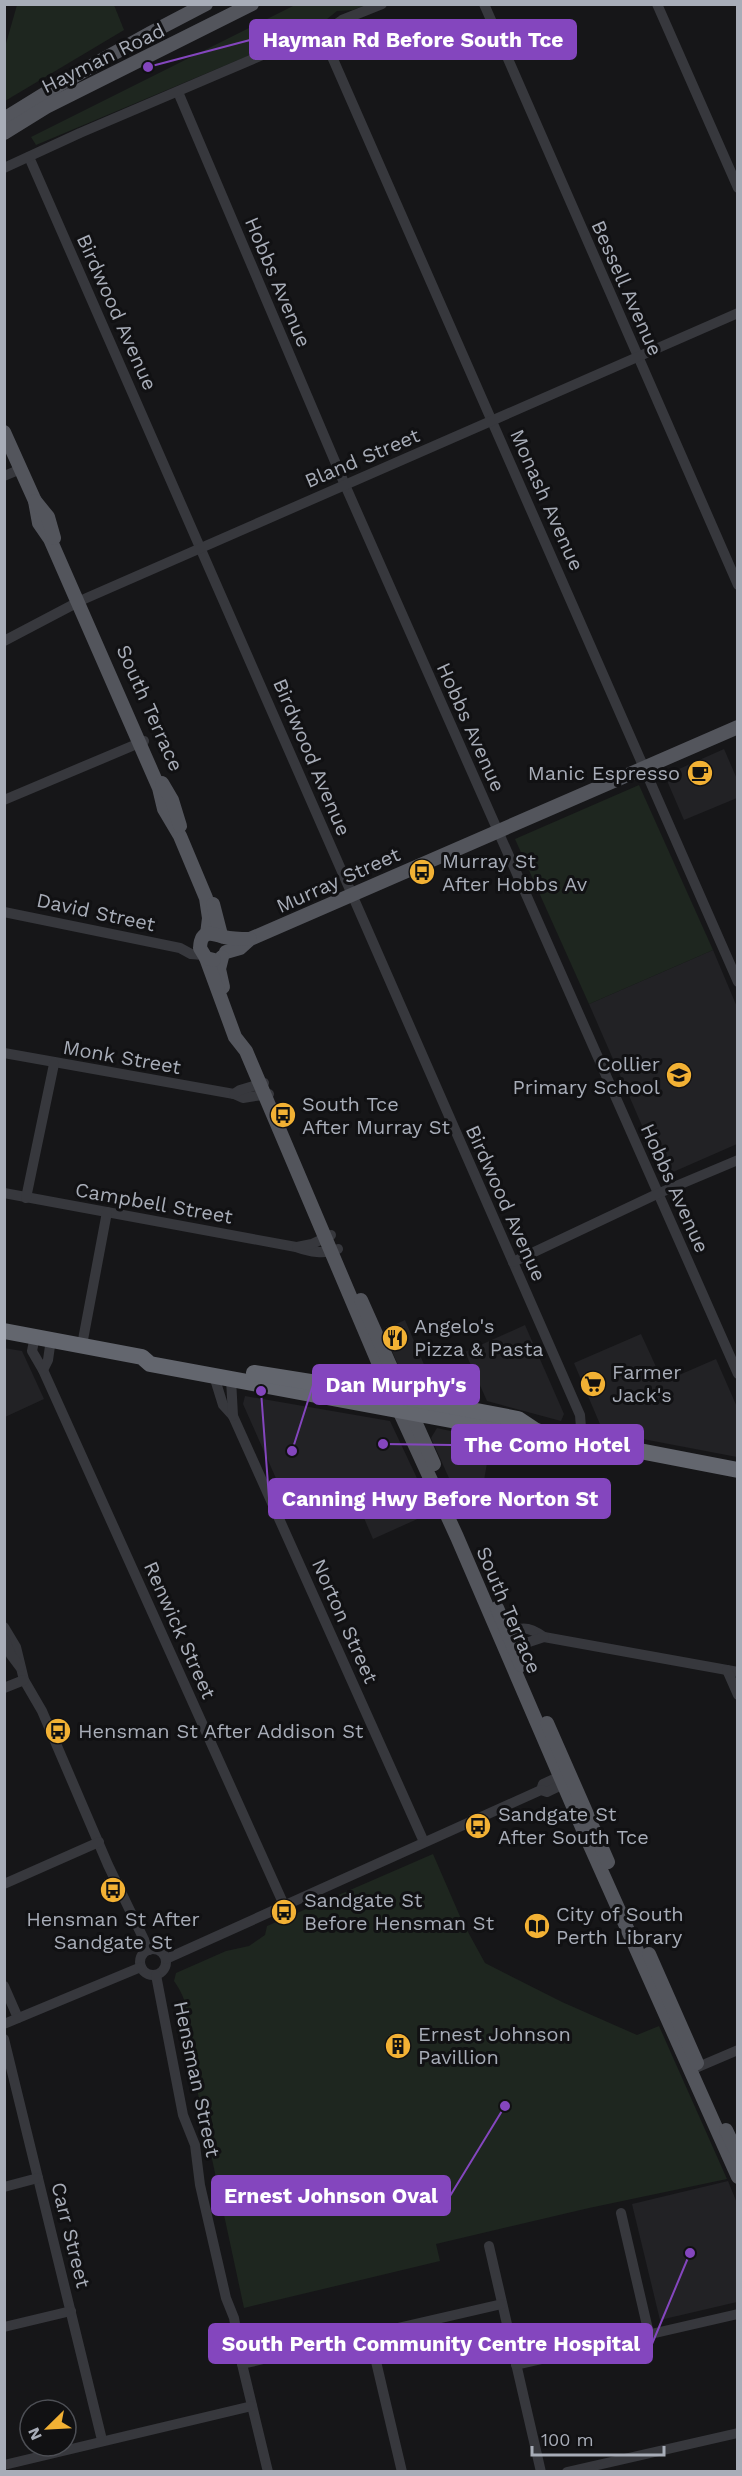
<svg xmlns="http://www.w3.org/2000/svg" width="742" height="2476" viewBox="0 0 742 2476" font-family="'Work Sans',sans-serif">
	<rect width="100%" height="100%" fill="#161618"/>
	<g fill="#222225">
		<polygon points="724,749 737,779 737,798 684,820 668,783 670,773"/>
		<polygon points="713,950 737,1007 737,1144 664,1176 589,1004"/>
		<polygon points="405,1320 437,1395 413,1390 404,1379 383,1330"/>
		<polygon points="525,1325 564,1414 561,1421 487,1401 465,1352"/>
		<polygon points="641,1334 663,1382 716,1359 737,1407 737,1457 606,1432 602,1429 574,1363"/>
		<polygon points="4,1348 22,1351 44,1399 5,1417"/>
		<polygon points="245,1396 390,1421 433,1512 373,1539 349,1483 290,1510 243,1404"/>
		<polygon points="437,1428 491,1440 482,1492 453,1487 431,1438"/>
		<polygon points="728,2181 737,2203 737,2302 660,2320 632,2204"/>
	</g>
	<g fill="#1e261f">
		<polygon points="17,5 114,5 124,30 5,101 5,47"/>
		<polygon points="295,5 366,5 353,10 337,11 322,23 276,44 36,145 31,137"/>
		<polygon points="639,785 713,950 589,1004 515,839"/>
		<path d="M 433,1854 L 462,1921 L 485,1963 L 562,2002 L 637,2035 L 659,2026 L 727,2179 L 589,2208 L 436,2244 L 440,2261 L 244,2308 L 183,2024 C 190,2008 183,1994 174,1981 L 176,1973 L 226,1951 L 249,1946 L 265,1935 L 267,1926 Z"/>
	</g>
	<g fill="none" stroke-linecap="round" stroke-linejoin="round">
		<g stroke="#37383d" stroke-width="10">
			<polyline points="484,4 738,585"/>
			<polyline points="657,4 738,188"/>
			<polyline points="322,34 738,982"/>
			<polyline points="178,92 345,485 738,1374"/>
			<polyline points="29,157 580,1415 582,1440"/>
			<polyline points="4,168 80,133 300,39 322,34 342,20 382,4"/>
			<polyline points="4,476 21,469"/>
			<polyline points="4,641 82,600 738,313"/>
			<polyline points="4,800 144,741"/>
			<polyline points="4,912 180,948 191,954 203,955"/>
			<polyline points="4,1053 234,1094 243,1098 269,1094"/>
			<polyline points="234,1094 240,1090 264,1083"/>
			<path d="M 4,1193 L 296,1247 C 310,1252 324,1255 338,1249"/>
			<polyline points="26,1198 54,1064"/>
			<polyline points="297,1247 312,1244 331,1235"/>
			<polyline points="513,1262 657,1194 738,1160"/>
			<polyline points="35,1336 32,1351 43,1370 284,1905"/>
			<polyline points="82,1345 107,1212"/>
			<polyline points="43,1370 48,1360 51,1339"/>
			<polyline points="214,1376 223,1405 233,1416 424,1842"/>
			<polyline points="231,1379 233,1416"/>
			<polyline points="4,1627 16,1647 24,1680 42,1711 108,1865 149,1950"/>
			<path d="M 502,1635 C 521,1627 527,1625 544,1637 L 738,1672"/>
			<polyline points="4,1638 11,1655 20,1667"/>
			<polyline points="508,1649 544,1637"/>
			<polyline points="727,1670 738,1695"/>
			<polyline points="4,1688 24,1680"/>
			<polyline points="541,1790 543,1784 567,1773"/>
			<polyline points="4,1884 99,1842"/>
			<circle cx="153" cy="1962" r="13"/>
			<polyline points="166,1959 541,1790 547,1792 570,1781"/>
			<polyline points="156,1975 183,2115 195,2145 200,2185 226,2298 234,2318 242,2364 268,2472"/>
			<polyline points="4,1986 18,2018"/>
			<polyline points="4,2024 141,1967"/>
			<polyline points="4,2039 102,2440"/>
			<polyline points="691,2070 738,2050"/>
			<polyline points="4,2187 38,2178"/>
			<polyline points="621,2213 649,2334"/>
			<polyline points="489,2246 541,2472"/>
			<polyline points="4,2327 71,2311"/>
			<polyline points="370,2336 402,2472"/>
			<polyline points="242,2364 502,2304"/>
			<polyline points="516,2365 738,2314"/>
			<polyline points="4,2465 252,2406"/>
			<polyline points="567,2472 738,2433"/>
		</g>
		<g stroke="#53555c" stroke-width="14">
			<path d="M 4,119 C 70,77 137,39 206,4"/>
			<polyline points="4,133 46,107 252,4"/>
			<polyline points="4,432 35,501 39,523 50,539 159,788 164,809 180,836 206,898 209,918 207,934"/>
			<polyline points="35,501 48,517 54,538"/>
			<polyline points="162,783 172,800 180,826"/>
			<polyline points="213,904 221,935"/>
			<polyline points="226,952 240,948 250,939 738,727"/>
			<polyline points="222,957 219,969 223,987"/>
			<polyline points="206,958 235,1037 246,1051 392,1395 457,1537 584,1832 738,2177"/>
			<path d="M 214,960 L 206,958 L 200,948 C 201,929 212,933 224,937 C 232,939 242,939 250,939"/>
			<polyline points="361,1300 434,1464"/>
			<polyline points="497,1608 521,1665"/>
			<polyline points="547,1723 608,1862"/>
			<polyline points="649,1954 697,2063"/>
			<polyline points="726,2130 738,2155"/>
		</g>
		<g stroke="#63666e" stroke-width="16">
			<polyline points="4,1331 142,1357 150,1364 516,1432 536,1431 738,1470"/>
			<polyline points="254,1373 392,1395 518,1419 536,1431"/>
		</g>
	</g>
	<defs>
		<g id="cafe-disc" transform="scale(1.35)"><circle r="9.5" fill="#f2b134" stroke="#111113"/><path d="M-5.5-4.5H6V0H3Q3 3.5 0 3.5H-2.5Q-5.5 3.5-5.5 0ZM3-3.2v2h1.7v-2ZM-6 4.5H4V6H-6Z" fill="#111"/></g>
		<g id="bus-disc" transform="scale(1.35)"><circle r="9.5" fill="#f2b134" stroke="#111113"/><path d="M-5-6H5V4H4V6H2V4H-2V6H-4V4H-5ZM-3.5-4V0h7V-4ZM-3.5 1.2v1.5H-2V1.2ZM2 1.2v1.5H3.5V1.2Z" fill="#111"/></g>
		<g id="school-disc" transform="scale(1.35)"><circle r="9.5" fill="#f2b134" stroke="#111113"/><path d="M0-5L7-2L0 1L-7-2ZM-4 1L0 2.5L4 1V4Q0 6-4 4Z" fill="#111"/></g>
		<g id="restaurant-disc" transform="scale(1.35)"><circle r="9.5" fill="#f2b134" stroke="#111113"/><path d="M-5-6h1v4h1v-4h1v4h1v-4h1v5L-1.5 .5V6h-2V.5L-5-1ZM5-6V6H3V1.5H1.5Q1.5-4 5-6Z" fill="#111"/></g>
		<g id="supermarket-disc" transform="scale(1.35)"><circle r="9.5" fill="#f2b134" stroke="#111113"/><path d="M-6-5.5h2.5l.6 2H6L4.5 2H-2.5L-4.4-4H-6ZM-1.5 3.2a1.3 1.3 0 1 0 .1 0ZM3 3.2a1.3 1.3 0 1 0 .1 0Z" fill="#111"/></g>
		<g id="library-disc" transform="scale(1.35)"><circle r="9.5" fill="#f2b134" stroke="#111113"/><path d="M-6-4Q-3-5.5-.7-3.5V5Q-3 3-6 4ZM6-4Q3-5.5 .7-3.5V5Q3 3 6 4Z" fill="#111"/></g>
		<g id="building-disc" transform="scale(1.35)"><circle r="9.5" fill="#f2b134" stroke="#111113"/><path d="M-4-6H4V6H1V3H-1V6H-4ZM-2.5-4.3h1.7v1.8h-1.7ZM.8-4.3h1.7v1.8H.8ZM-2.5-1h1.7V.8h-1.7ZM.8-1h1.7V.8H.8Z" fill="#111"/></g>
	</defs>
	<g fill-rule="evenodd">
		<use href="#cafe-disc" x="700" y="773"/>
		<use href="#bus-disc" x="422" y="872"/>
		<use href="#school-disc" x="679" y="1075"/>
		<use href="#bus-disc" x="283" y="1115"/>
		<use href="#restaurant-disc" x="395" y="1338"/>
		<use href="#supermarket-disc" x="593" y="1384"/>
		<use href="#bus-disc" x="58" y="1731"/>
		<use href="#bus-disc" x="478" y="1826"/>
		<use href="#bus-disc" x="113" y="1890"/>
		<use href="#bus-disc" x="284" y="1912"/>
		<use href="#library-disc" x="537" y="1926"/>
		<use href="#building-disc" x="398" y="2046"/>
	</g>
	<g text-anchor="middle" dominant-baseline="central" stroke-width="6" stroke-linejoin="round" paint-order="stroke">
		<g font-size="20" fill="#a8adb8" stroke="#111113">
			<text transform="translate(103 58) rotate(-26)">Hayman Road</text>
			<text transform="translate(278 282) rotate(67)">Hobbs Avenue</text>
			<text transform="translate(627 288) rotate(66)">Bessell Avenue</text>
			<text transform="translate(117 312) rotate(66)">Birdwood Avenue</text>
			<text transform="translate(362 458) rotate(-23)">Bland Street</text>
			<text transform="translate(547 500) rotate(66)">Monash Avenue</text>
			<text transform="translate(150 708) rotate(66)">South Terrace</text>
			<text transform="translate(471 727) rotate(66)">Hobbs Avenue</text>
			<text transform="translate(312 757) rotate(67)">Birdwood Avenue</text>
			<text transform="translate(338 880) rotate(-24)">Murray Street</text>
			<text transform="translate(96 912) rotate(12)">David Street</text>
			<text transform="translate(122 1057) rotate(10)">Monk Street</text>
			<text transform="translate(675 1188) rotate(66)">Hobbs Avenue</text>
			<text transform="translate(154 1203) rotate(10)">Campbell Street</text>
			<text transform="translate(506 1203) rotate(66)">Birdwood Avenue</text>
			<text transform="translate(509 1610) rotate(67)">South Terrace</text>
			<text transform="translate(345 1621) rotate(66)">Norton Street</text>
			<text transform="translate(180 1630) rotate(66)">Renwick Street</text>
			<text transform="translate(197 2079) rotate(78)">Hensman Street</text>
			<text transform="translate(71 2235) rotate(76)">Carr Street</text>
		</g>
		<g font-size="20" fill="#a8adb8" stroke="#111113" text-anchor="start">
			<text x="680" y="773" text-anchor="end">Manic Espresso</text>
			<text x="442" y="861">Murray St<tspan x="442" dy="23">After Hobbs Av</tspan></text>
			<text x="660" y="1064" text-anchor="end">Collier<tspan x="660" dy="23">Primary School</tspan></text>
			<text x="302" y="1104">South Tce<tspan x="302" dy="23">After Murray St</tspan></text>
			<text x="414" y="1326">Angelo's<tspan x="414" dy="23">Pizza &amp; Pasta</tspan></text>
			<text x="612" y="1372">Farmer<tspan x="612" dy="23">Jack's</tspan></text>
			<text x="78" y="1731">Hensman St After Addison St</text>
			<text x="498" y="1814">Sandgate St<tspan x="498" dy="23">After South Tce</tspan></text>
			<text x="304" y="1900">Sandgate St<tspan x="304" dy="23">Before Hensman St</tspan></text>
			<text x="556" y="1914">City of South<tspan x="556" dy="23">Perth Library</tspan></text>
			<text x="113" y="1919" text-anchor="middle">Hensman St After<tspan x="113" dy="23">Sandgate St</tspan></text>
			<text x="418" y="2034">Ernest Johnson<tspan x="418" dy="23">Pavillion</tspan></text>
		</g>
	</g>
	<path fill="none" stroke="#8446be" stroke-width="2" d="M148 67L250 40M292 1451L313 1385M383 1444L452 1445M261 1391L269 1498M505 2106L450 2196M690 2253L652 2344"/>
	<g fill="#8446be" stroke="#111113" stroke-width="2">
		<circle cx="148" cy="67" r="6"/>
		<circle cx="292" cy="1451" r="6"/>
		<circle cx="383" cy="1444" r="6"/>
		<circle cx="261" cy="1391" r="6"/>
		<circle cx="505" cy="2106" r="6"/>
		<circle cx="690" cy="2253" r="6"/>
	</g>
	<g fill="#8446be" stroke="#8446be" stroke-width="2">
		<rect x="250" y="20" width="326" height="39" rx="6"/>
		<rect x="313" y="1365" width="166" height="39" rx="6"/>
		<rect x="452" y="1425" width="191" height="39" rx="6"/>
		<rect x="269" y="1479" width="341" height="39" rx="6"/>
		<rect x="212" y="2176" width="238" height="39" rx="6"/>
		<rect x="209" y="2324" width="443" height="39" rx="6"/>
	</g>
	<g font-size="21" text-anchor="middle" font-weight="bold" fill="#fff">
		<text x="413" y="47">Hayman Rd Before South Tce</text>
		<text x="396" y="1392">Dan Murphy's</text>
		<text x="547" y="1452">The Como Hotel</text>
		<text x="440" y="1506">Canning Hwy Before Norton St</text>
		<text x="331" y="2203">Ernest Johnson Oval</text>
		<text x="431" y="2351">South Perth Community Centre Hospital</text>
	</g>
	<rect width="742" height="2476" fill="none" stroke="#a8adb8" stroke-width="12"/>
	<g transform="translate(48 2428) rotate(246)"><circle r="28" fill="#111113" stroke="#4d4f55" stroke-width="1.5"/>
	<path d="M0-4.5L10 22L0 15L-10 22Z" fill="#f2b134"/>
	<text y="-9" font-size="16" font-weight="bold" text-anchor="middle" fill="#a8adb8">N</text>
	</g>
	<path d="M532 2446v9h132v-9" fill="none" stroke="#a8adb8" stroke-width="3"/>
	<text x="541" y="2446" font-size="18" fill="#a8adb8" stroke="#111113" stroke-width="4.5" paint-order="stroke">100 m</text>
</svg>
